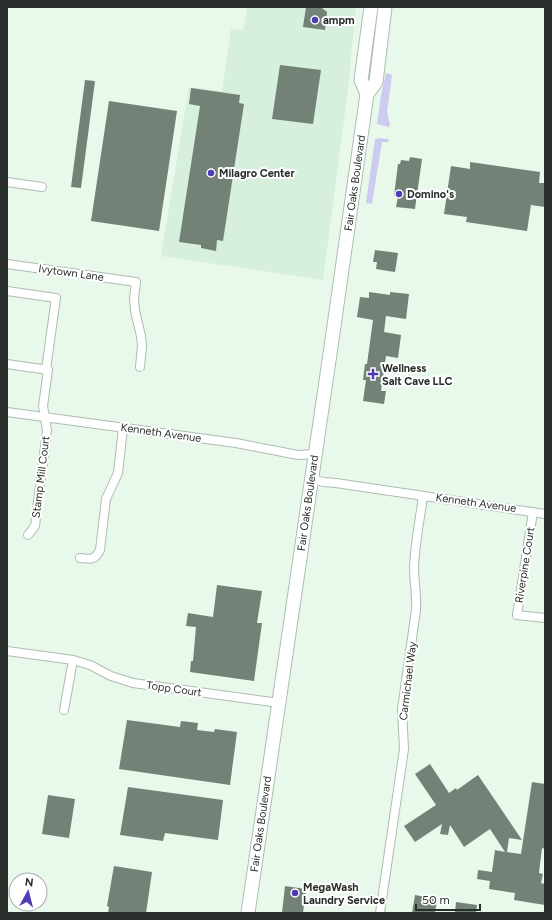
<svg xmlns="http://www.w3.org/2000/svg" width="552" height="920" viewBox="0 0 552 920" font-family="Figtree,sans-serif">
	<rect width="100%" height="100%" fill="#e8f9ec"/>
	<polygon fill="#d7efdd" points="247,7 356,7 348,89 323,280 161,256 189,87 222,91 231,29 243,30"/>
	<g fill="#cbccef">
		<polygon points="386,73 392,75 387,112 390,125 389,127 377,124 381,95"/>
		<polygon points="380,138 388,139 389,142 382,142 372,204 366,203 375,139"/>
	</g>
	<g fill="#728276">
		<polygon points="306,7 322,8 327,12 325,30 303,27"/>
		<polygon points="280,65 321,70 313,124 272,119"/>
		<polygon points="85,80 95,81 81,188 71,187"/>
		<polygon points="191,88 240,95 239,103 244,104 223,241 217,240 216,251 201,248 201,245 179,242 200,106 189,104"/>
		<polygon points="109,101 177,111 159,231 91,221"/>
		<polygon points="410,157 422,159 415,209 396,207 398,196 394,196 398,164 400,164 401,160 409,161"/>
		<polygon points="470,162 540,172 539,183 545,183 545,207 531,205 527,231 466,222 467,217 444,214 451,166 470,169"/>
		<polygon points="375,250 398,253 395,272 376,269 377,262 373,262"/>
		<polygon points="369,292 390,295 390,292 409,294 406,319 386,316 384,332 401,335 398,358 386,356 381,391 386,391 384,404 363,401 366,380 363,380 365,364 367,364 373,320 357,317 360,297 369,298"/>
		<polygon points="217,585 262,591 257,623 262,623 254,681 190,672 191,661 193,661 196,627 186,626 188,613 213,617"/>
		<polygon points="127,720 180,727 181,721 198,723 197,730 214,732 215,729 237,732 230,785 119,769"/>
		<polygon points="430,764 449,793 456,788 457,790 478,775 522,840 509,838 507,852 521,854 532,782 545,784 545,849 542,848 539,873 543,874 541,883 545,884 545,905 514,900 515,893 489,889 490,881 477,879 478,870 492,872 495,850 505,852 490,829 464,847 450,825 448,835 440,834 442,824 415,842 404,826 436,805 415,774"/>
		<polygon points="128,787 223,800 218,840 165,833 163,841 120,835"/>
		<polygon points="48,795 75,799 69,838 42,834"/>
		<polygon points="114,866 152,872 146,913 108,913 109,907 107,906"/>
		<polygon points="285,886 306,889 303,913 282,913"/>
		<polygon points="415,895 437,899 435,913 412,913"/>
		<polygon points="456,902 477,905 476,913 455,913"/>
	</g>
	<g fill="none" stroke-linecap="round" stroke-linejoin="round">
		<g stroke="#acbdb0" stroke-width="10">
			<g id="minor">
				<polyline points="7,182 42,187"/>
				<polyline points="7,264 136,282 134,298 135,311 141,336 142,346 140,367"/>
				<polyline points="7,291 56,298 46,369"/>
				<polyline points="7,364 48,370 43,406 47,430 35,526 28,535"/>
				<polyline points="7,412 236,443 298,455 316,454"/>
				<polyline points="312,479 324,482 336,483 545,514"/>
				<polyline points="533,512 517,615 545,618"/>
				<path d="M 80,558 C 91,559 94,561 100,550 L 106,499 L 118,473 L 123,428"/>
				<polyline points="7,651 73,660 90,665 111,676 133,683 279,703"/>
				<polyline points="64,710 73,660"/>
				<path d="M 380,913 L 404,749 L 402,709 L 416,610 C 417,596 414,581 414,567 C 415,543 420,519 423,496"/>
			</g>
		</g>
		<g stroke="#acbdb0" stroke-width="15">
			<g id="primary">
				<polyline points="367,94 361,80 371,7"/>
				<polyline points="248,913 331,347 367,94 376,82 385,7"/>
			</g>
		</g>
		<use href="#minor" stroke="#fff" stroke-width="8"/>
		<use href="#primary" stroke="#fff" stroke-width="13"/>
	</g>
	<g fill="#4f3cb4" stroke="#fff" stroke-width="1.5">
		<circle cx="315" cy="20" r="4"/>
		<circle cx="211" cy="173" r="4"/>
		<circle cx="399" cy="194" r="4"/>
		<path d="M371 368h4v4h4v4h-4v4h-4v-4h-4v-4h4z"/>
		<circle cx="295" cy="893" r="4"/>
	</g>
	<g text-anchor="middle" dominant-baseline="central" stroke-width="4" stroke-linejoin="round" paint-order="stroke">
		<g font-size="11" font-weight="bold" fill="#282e29" stroke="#fff" text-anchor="start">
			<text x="323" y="20">ampm</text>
			<text x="219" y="173">Milagro Center</text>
			<text x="407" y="194">Domino's</text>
			<text x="382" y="368">Wellness<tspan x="382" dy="13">Salt Cave LLC</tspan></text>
			<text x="303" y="887">MegaWash<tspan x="303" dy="13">Laundry Service</tspan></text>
		</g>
		<g font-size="11" fill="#282e29" stroke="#fff">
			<text transform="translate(355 183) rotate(-82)">Fair Oaks Boulevard</text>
			<text transform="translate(71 273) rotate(8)">Ivytown Lane</text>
			<text transform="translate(161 433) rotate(8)">Kenneth Avenue</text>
			<text transform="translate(41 477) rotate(-83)">Stamp Mill Court</text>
			<text transform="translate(308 503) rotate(-82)">Fair Oaks Boulevard</text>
			<text transform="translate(476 503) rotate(8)">Kenneth Avenue</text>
			<text transform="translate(525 565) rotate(-81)">Riverpine Court</text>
			<text transform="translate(408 681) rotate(-83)">Carmichael Way</text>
			<text transform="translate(174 689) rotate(8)">Topp Court</text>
			<text transform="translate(261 824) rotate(-82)">Fair Oaks Boulevard</text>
		</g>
	</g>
	<rect width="552" height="920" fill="none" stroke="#282e29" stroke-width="16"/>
	<g transform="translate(28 892) rotate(7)"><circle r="19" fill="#ffffff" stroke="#a9aba9"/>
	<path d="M0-3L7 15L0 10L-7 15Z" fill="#4f3cb4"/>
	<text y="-6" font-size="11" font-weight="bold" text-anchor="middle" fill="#282e29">N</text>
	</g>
	<path d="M416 904v6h64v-6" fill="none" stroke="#282e29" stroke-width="2"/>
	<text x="422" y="904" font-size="12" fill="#282e29" stroke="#ffffff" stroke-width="3" paint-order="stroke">50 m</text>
</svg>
